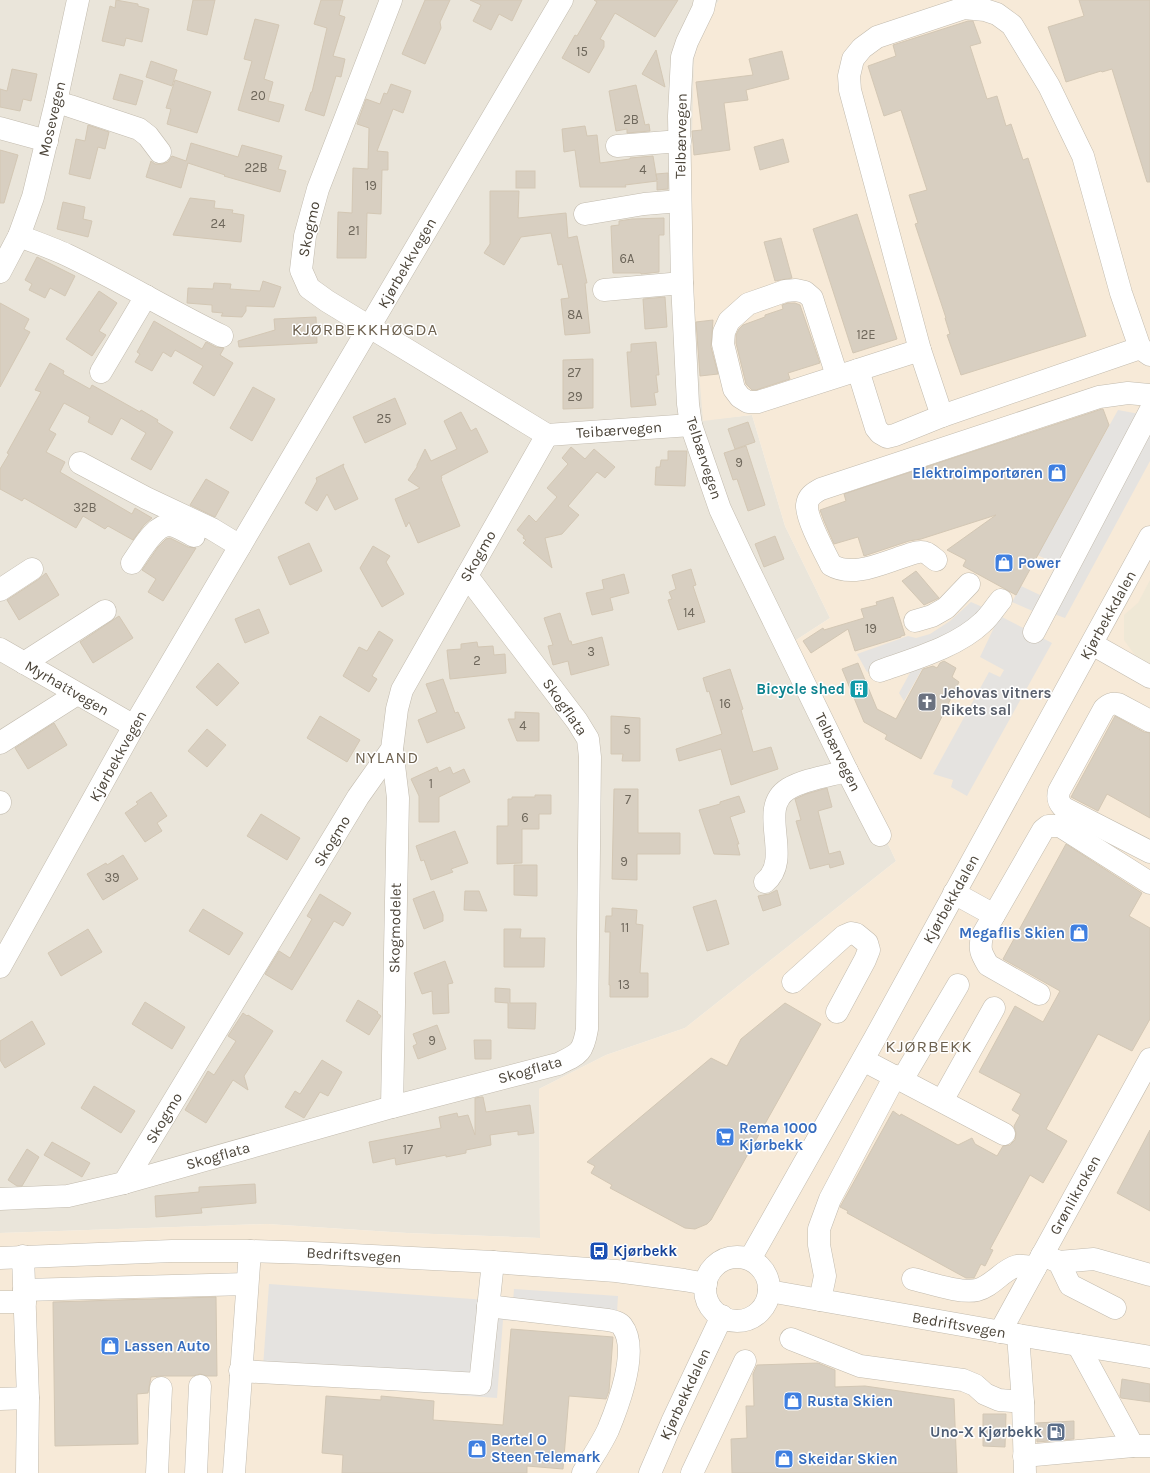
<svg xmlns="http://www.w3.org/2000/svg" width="1150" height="1473" viewBox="0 0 1150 1473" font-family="Karla,sans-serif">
	<rect width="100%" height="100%" fill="#f6f3ec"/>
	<polygon fill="#eae5da" points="0,0 719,0 705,22 703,420 752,415 785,526 830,618 793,642 896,861 685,1028 606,1055 539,1089 540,1238 407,1233 267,1224 0,1233"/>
	<polygon fill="#f7ead8" points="719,0 1150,0 1150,1473 0,1473 0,1233 267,1224 407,1233 540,1238 539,1089 606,1055 685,1028 896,861 793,642 830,618 785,526 752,415 703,421 689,250 694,58 705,22"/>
	<polygon fill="#efe8d6" points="1150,580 1150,666 1138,659 1124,640 1124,615 1138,603"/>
	<g fill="#e5e3e0">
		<polygon points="1118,410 1150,416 1150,461 1065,618 1043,610 1035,612 1012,602 1021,586 1040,595 1057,564 1037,555"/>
		<polygon points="971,602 987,609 969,627 909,657 867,672 857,654 908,636 916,638 930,634 950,621"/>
		<polygon points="999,617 1002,617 1052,643 967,796 951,787 953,780 933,774 989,672 1000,677 1004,670 980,657"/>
		<polygon points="917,660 925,664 904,701 899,693"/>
		<polygon points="269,1284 513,1302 514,1289 618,1296 616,1328 503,1320 497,1398 262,1381"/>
	</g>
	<g fill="#d8cfc1" stroke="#d3c7b4">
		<polygon points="116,0 138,4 138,6 149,9 142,42 126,38 124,46 102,41 110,6 115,8"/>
		<polygon points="193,0 215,0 207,35 187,30"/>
		<polygon points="321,0 343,0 339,15 345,17 333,56 345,59 341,77 336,76 324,116 305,110 311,92 312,92 327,28 314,24"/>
		<polygon points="425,0 450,0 440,22 441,28 425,64 402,54"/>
		<polygon points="470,0 522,0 512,21 499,14 491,30 473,21 481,5"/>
		<polygon points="594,0 678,0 655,37 615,13 600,39 604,41 604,47 589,73 562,58 575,35 577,36 597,2"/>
		<polygon points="1079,0 1150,0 1150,182 1147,182 1112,69 1102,72 1101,71 1066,82 1048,27 1084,16"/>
		<polygon points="255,19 279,25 264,79 273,82 268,101 284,105 279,122 238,110 252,61 244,59"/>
		<polygon points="968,21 973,21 981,43 970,46 987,99 997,96 1006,126 1011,124 1023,160 1028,158 1086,336 961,375 947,335 950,334 945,318 946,318 915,224 918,223 909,195 927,190 901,110 884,116 868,66 896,56 893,45"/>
		<polygon points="656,50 665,87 642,74"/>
		<polygon points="782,51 789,79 746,90 748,100 724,103 730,150 694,155 692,131 702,130 696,82 753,75 749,59"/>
		<polygon points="151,61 177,70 172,86 146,77"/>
		<polygon points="12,69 37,74 31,101 23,99 20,111 0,107 0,89 7,91"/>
		<polygon points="120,74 143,81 136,105 113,99"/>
		<polygon points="175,80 211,92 197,133 167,124 171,109 166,108"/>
		<polygon points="391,84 411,91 403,113 393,109 377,151 388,152 388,170 382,170 381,214 367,213 366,258 337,258 338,212 352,213 353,168 368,169 369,128 357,124 366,99 380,104 384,93 387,94"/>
		<polygon points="636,85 645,125 649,124 650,131 627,133 627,129 616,131 609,91"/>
		<polygon points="88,125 109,132 105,149 98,147 90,179 69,174 76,139 85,141"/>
		<polygon points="585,126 587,136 597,135 600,163 630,159 630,158 653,156 657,180 656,174 668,173 668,189 657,190 657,181 625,185 626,187 580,187 575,150 564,152 562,129"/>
		<polygon points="783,139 789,162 760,170 754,147"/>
		<polygon points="191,143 238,157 242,145 282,156 278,169 286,171 280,192 224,176 225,175 188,163 181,188 146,177 151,161 155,164 162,164 168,162 172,156 186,161"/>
		<polygon points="0,150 18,155 4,203 0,203"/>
		<rect x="516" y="171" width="19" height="17"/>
		<polygon points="490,191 519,191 518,218 566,213 568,238 577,236 587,283 585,283 590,333 565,335 561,299 569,298 562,264 558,265 551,233 521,237 504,265 484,253 490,244"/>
		<polygon points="190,198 215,201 214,208 233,210 232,213 244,215 241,242 173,235"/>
		<polygon points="63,202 85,207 83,219 92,221 88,237 57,229"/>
		<polygon points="857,214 897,339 853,353 813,229"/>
		<polygon points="664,218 664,235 659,235 659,272 641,274 641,273 613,273 611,226 619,225 619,221 632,219"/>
		<polygon points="781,238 792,278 775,281 764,242"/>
		<polygon points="37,257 75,276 65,296 50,288 45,298 29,290 32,284 25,280"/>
		<polygon points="263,281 281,287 274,307 246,306 246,311 242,317 221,316 223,313 212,312 212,305 187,303 188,288 213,289 214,283 231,284 230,289 260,291"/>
		<polygon points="99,291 117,303 99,331 106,335 92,356 66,339"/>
		<polygon points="665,297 667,327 645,329 643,299"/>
		<polygon points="0,303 29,319 24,329 30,332 0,387"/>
		<polygon points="788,303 795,303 800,305 820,363 788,373 790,379 756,390 752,390 746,384 736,343 736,335 739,329 743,325 765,317 765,315 783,309 782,305"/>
		<polygon points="316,317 317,343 239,347 238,341 275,330 274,319"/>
		<polygon points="713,320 711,347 718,374 700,376 696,322"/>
		<polygon points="154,321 202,349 206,342 216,347 224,348 220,355 233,363 214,396 193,383 203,366 175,350 171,357 163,352 152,371 135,362 140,354 137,352"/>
		<polygon points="656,342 659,375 656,375 658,392 654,393 656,405 631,407 627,352 631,352 631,344"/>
		<polygon points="593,359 593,408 563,409 563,360"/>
		<polygon points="50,363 64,371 63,374 90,389 92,385 140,412 141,410 158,420 157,422 173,432 151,470 131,459 146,433 121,418 112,435 88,422 90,417 64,403 49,430 56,434 46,452 65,462 60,472 132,514 135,508 152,518 144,525 133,540 108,526 105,529 83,516 76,528 24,498 22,501 0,489 0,469 9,454 7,453 41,392 35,390"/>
		<polygon points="253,387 275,399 252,441 230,428"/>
		<polygon points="395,398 406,424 365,443 353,417"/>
		<polygon points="1102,409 1103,409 1109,425 1016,595 963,566 966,560 947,550 996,515 921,539 909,541 864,556 858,537 834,544 824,521 820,510 846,501 844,494"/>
		<polygon points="461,412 471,431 476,428 488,452 441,476 442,478 441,479 460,526 418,543 409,522 406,527 395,499 420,488 408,480 417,467 417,465 425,449 431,461 457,449 444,421"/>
		<polygon points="748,422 755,442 735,449 728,429"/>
		<polygon points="746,446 765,505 748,511 737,479 733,480 724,453"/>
		<polygon points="571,447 585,459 594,449 615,467 605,478 597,472 568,506 579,515 562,534 545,538 552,568 523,543 526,540 523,538 524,536 517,530 529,515 536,522 557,497 547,488 568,464 562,458"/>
		<polygon points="668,451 687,451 685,486 655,485 656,467 660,467 661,460 668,460"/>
		<polygon points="344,464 343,466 358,499 335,510 327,494 317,511 305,503 317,481 316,478"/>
		<polygon points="206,479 229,492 215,517 190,505"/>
		<polygon points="775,536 784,559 764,567 755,544"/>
		<polygon points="170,538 188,547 196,548 163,601 148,592 156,579 142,570 158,547 166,539"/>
		<polygon points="309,543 322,571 290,585 278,557"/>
		<polygon points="373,546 390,556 386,562 404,594 382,607 360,568"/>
		<polygon points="691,569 696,585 693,586 705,622 678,630 668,600 672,599 669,592 676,589 672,575"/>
		<polygon points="916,571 939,598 924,605 902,581"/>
		<polygon points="46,573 59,595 19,620 7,600 39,579"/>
		<polygon points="624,574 629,593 610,598 613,610 592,615 586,593 604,589 602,580"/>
		<polygon points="893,597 905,635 901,636 901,637 855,651 848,629 811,653 803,641 823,628 824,630 864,618 861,609 877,605 876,602"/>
		<polygon points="259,609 269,633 245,643 235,619"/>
		<polygon points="560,613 569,641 571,641 572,645 602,637 609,665 571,675 568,661 553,665 548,646 553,645 544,618"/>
		<polygon points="119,616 133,638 93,663 80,642"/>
		<polygon points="379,631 393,640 372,676 377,679 369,692 343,676 359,647 367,651"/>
		<polygon points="477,642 478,647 493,646 494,655 505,654 506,673 450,679 447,650 461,649 461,644"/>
		<polygon points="944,661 956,668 952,677 959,682 921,759 885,739 887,735 864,722 842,669 858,663 877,709 896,719 923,669 933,666 937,668 940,663"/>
		<polygon points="218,663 239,683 217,706 196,687"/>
		<polygon points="730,669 743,709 741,710 753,752 771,747 778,769 731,785 721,749 679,761 676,749 722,734 709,691 707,692 703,678"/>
		<polygon points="443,679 455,713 458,712 465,728 427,743 418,720 437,712 426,684"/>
		<polygon points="515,712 539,713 539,741 517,741 508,719 515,719"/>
		<polygon points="320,716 360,740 347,762 307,738"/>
		<polygon points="611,716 640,718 640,761 622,761 623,754 611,754"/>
		<polygon points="1115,716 1144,732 1150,733 1150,818 1107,794 1098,811 1071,797"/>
		<polygon points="54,723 67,745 28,769 15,748"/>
		<polygon points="207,729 226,745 207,767 188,751"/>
		<polygon points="437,767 439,772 450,767 453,774 464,769 470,782 439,797 439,822 419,822 419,796 411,779"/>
		<polygon points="827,788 832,807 818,811 829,854 840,851 844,864 830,868 829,864 810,869 796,821 801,820 795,799 806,794"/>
		<polygon points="614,789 638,789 638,833 680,833 680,854 637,854 637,880 612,879"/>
		<polygon points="151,792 167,816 157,823 162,831 145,842 125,813 138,804 136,802"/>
		<polygon points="535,795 551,795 551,814 539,814 539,829 522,829 522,863 497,864 497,826 508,826 508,799 512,799 512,797 535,797"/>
		<polygon points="739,796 745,812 730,817 739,844 737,844 740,855 714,854 699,810 720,804 720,802"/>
		<polygon points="261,814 300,838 287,860 247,836"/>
		<polygon points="455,831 468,863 451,869 453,872 431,880 424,860 421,861 416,846"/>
		<polygon points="1066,844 1142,893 1129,916 1150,928 1150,1019 1132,1051 1098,1034 1046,1129 1067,1141 1043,1183 1030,1175 990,1249 993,1250 985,1266 981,1264 974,1278 966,1278 847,1213 848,1211 840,1207 893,1111 900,1116 901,1114 958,1145 972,1138 975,1144 997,1156 1003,1146 1010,1145 1015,1140 1016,1133 1014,1126 1020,1115 1012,1110 1021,1094 979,1072 1015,1006 1043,1022 1060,991 1003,959"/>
		<polygon points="123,855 138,879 103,900 87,874 106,863 107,865"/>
		<polygon points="514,865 537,865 537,896 514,895"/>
		<polygon points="777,890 781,905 763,911 758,896 769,894"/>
		<polygon points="434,891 443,915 443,921 424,929 413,899"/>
		<polygon points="465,891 479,891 487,911 464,910"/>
		<polygon points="320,894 351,913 343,926 334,921 292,990 265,974 279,951 290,958 312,919 307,916"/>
		<polygon points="716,900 729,944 707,951 693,907"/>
		<polygon points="612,908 637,910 636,924 643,925 640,973 648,973 648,997 610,997 610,985 609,985 610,932 605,932 606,916 612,916"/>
		<polygon points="203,909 243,933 229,955 189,931"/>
		<polygon points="88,929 102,952 61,976 48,953"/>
		<polygon points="504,929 521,929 520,938 545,938 544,967 504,967"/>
		<polygon points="445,961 453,983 448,984 449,1013 433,1014 432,991 422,994 414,973"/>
		<polygon points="495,988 510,989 510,1003 536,1003 535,1029 508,1028 508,1003 495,1002"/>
		<polygon points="358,1000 378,1012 377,1013 381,1016 369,1035 346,1021"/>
		<polygon points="145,1002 185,1027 172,1049 132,1024"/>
		<polygon points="785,1003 821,1024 711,1220 707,1224 695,1229 685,1228 610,1188 612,1185 591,1173 595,1166 587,1162 711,1058 727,1066 741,1039"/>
		<polygon points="243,1013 247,1016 248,1015 273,1031 244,1076 248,1090 233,1080 206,1123 185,1110 208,1071 214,1075 236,1041 228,1036"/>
		<polygon points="32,1021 45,1044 5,1068 0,1060 0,1041"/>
		<polygon points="437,1025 446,1049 418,1059 413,1046 417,1044 413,1034"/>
		<polygon points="474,1040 491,1040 491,1059 475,1059"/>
		<polygon points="322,1060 342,1072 328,1096 320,1092 304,1118 285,1107 295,1091 300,1094"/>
		<polygon points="94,1086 135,1111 121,1133 81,1108"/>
		<polygon points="481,1097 483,1097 486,1112 530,1105 534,1133 518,1135 518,1131 490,1135 491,1145 466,1150 466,1153 446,1157 446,1155 396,1165 395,1158 373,1163 369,1142 441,1128 439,1117 457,1113 458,1117 468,1115 475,1135 475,1098"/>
		<polygon points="1150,1130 1150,1211 1117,1193"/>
		<polygon points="52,1142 90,1163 82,1177 44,1155"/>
		<polygon points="27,1149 39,1157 22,1186 17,1186 8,1180"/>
		<polygon points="255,1184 256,1203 201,1208 202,1213 156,1217 155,1196 199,1192 199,1187"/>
		<polygon points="216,1297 217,1376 207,1376 200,1374 193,1376 161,1376 151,1377 148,1393 137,1394 138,1444 55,1446 53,1302"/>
		<polygon points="511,1329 613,1337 609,1391 606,1399 569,1396 563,1469 527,1466 527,1473 342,1473 343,1455 322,1453 326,1396 381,1400 381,1396 434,1401 433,1420 503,1425"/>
		<polygon points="818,1363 835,1370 835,1387 865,1386 954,1399 957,1473 732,1473 731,1439 747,1438 746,1406 754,1406 753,1374 757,1365"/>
		<polygon points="1122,1379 1150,1384 1150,1402 1121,1398 1120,1396"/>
		<polygon points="983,1414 1006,1414 1005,1447 983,1446"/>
		<polygon points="1074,1421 1074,1439 1037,1442 1036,1423"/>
	</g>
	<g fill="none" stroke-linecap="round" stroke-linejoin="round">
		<g stroke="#c2bbae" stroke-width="23">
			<g id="minor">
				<polyline points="705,0 703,9 687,42 682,57 679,116 682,283 688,404 691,425 720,509 743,558 847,771 880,835"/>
				<polyline points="56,102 70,106 139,129 148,136 160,152"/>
				<polyline points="0,128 47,141"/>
				<polyline points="617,146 680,141"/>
				<polyline points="585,214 644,204 680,201"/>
				<path d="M 19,236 C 35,242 52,248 67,255 C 120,280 170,311 222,336"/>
				<polyline points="0,272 19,236 33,197 56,102 78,0"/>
				<polyline points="604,290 682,283"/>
				<polyline points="858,370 876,428 880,433 887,437 895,435 942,416 1140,348"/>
				<polyline points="101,372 146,296"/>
				<polyline points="837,376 812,298 805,292 796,290 785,291 748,304 729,321 724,332 723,344 734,389 740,397 748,402 758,402 920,350"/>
				<polyline points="942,416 920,350 850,90 849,76 853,59 862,48 877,37 964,8 985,10 997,14 1012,25 1049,86 1083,156 1121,293 1140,348 1150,355"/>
				<polyline points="547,435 691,425"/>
				<polyline points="80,463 146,498 212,529 240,546"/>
				<path d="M 936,560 C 933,558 929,554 926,553 C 920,550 911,554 905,556 C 882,563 853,578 831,565 C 824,551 806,518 807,505 C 808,496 814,493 821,489 L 1099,397 L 1128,393 L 1150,395"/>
				<path d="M 132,563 C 140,552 155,523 171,525 C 179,527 187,532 194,536"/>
				<polyline points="0,590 32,569"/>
				<polyline points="915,621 932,616 946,608 969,584"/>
				<polyline points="1034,632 1150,411"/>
				<polyline points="1092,644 1150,677"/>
				<polyline points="0,649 134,726"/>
				<polyline points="24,663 105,611"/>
				<path d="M 880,671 C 914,659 957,647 983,622 C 990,616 995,607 1001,600"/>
				<path d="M 1150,721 L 1118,704 C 1112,703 1109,704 1104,709 L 1059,791 C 1057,799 1059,803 1064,808 L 1150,852"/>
				<polyline points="0,743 77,694"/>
				<polyline points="0,803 0,802"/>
				<path d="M 765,882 C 794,858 756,809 788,789 C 805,779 828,776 847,771"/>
				<polyline points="954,893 994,915"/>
				<polyline points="0,967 134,726 562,0"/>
				<polyline points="793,982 844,936 851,933 856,934 867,943 869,950 865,960 837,1012"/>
				<path d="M 1039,994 L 988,965 C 981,953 979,950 982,936 L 1043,830 L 1048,826 L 1060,826 L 1150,883"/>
				<polyline points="863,1060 1004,1134"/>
				<polyline points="902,1080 958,985"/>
				<polyline points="942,1101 994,1008"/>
				<polyline points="392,1107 398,798 392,749"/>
				<polyline points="124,1183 358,797 392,749 397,709 402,690 547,435 327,301 309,288 301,270 305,236 318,189 391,0"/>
				<path d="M 0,1199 L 68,1196 L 124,1183 L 392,1107 L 558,1064 C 579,1054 583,1053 587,1029 L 590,757 L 588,739 L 577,721 L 467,576"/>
				<polyline points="1042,1255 1059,1262 1094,1259 1150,1275"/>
				<polyline points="23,1256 28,1398 27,1473"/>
				<circle cx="737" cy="1289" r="32"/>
				<polyline points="0,1258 172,1251 250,1251 312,1253 493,1262 616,1271 684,1280 706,1284"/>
				<polyline points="750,1259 875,1038 1150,537"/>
				<polyline points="1059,1262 1070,1285 1115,1308"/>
				<path d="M 913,1279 C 930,1283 961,1294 977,1290 C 993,1286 1002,1270 1017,1266 C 1022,1265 1030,1267 1035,1268"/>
				<polyline points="24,1290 247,1284"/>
				<polyline points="769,1291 1018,1335 1150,1357"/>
				<polyline points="820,1300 825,1276 819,1245 819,1229 830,1199 895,1076"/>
				<polyline points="0,1302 25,1302"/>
				<path d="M 488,1306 L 608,1320 C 613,1321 619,1322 622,1326 C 640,1349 618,1406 608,1430 C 601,1445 591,1459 583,1473"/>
				<polyline points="1000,1332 1150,1059"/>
				<polyline points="1018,1335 1023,1402 1025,1473"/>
				<polyline points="791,1339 860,1366 963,1380 975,1385 985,1394 999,1400 1023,1402"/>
				<polyline points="1078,1345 1133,1446"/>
				<polyline points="240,1371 480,1384 493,1262"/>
				<polyline points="0,1399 28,1398"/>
				<polyline points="1024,1456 1133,1446 1150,1446"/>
				<polyline points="157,1473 161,1388"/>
				<polyline points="196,1473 200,1386"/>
				<polyline points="234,1473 250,1251"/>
				<polyline points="650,1473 672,1422 722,1316"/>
				<polyline points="692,1473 745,1361"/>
			</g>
		</g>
		<use href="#minor" stroke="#fff" stroke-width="22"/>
	</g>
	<defs>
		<g id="shop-square" transform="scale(1)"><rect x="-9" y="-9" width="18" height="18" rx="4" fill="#3f7fe0" stroke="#fff"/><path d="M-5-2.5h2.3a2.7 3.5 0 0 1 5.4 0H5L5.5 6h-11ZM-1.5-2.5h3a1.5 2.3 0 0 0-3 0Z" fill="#fff"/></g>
		<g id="building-square" transform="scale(1)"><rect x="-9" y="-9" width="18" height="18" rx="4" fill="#0f9aa8" stroke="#fff"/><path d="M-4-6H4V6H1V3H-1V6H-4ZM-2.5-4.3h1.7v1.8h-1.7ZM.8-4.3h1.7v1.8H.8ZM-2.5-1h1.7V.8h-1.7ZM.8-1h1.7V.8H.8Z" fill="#fff"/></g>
		<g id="church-square" transform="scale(1)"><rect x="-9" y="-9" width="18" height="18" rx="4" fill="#6b7280" stroke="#fff"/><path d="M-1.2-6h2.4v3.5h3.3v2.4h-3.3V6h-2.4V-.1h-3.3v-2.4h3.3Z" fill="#fff"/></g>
		<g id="supermarket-square" transform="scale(1)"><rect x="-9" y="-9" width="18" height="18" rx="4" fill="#3f7fe0" stroke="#fff"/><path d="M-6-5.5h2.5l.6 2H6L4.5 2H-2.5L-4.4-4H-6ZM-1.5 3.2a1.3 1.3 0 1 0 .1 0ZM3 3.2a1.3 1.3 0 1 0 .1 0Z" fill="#fff"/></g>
		<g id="bus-square" transform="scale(1)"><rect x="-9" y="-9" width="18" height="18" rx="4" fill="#1a4fb4" stroke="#fff"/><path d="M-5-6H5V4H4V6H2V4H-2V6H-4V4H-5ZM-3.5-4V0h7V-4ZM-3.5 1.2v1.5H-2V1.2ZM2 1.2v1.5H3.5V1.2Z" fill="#fff"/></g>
		<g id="fuel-square" transform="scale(1)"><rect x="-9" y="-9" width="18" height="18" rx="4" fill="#5c6f8a" stroke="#fff"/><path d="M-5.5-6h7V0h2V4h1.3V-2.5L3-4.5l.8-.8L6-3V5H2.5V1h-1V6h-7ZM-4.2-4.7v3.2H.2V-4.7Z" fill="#fff"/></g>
	</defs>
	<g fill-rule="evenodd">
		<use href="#shop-square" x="1057" y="473"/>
		<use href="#shop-square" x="1004" y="563"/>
		<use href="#building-square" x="859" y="689"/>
		<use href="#church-square" x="927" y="702"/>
		<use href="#shop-square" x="1079" y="933"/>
		<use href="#supermarket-square" x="725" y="1137"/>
		<use href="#bus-square" x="599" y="1251"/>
		<use href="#shop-square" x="110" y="1346"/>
		<use href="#shop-square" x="793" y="1401"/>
		<use href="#fuel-square" x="1056" y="1432"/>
		<use href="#shop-square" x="477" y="1449"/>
		<use href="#shop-square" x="784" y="1459"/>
	</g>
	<g text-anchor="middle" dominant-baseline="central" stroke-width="3" stroke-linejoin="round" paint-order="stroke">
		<g font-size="13" fill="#6e675b">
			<text x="582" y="51">15</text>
			<text x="258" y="95">20</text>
			<text x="631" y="119">2B</text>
			<text x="256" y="167">22B</text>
			<text x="643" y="169">4</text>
			<text x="371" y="185">19</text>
			<text x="218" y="223">24</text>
			<text x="354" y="230">21</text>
			<text x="627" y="258">6A</text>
			<text x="575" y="314">8A</text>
			<text x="866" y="334">12E</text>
			<text x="574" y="372">27</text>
			<text x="575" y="396">29</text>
			<text x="384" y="418">25</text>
			<text x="739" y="462">9</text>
			<text x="85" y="507">32B</text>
			<text x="689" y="612">14</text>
			<text x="871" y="628">19</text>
			<text x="591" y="651">3</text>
			<text x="477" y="660">2</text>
			<text x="725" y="703">16</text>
			<text x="523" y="725">4</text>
			<text x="627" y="729">5</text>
			<text x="431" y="783">1</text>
			<text x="628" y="799">7</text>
			<text x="525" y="817">6</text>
			<text x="624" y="861">9</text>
			<text x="112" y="877">39</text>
			<text x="625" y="927">11</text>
			<text x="624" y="984">13</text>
			<text x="432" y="1040">9</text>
			<text x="408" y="1149">17</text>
		</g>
		<g font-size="15" fill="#4b4439" stroke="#fff">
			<text transform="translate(52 119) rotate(-77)">Mosevegen</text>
			<text transform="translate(681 136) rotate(-89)">Telbærvegen</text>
			<text transform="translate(309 229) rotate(-78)">Skogmo</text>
			<text transform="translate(407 263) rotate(-60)">Kjørbekkvegen</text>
			<text transform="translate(619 430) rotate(-4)">Teibærvegen</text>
			<text transform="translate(704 458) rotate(72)">Telbærvegen</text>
			<text transform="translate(478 556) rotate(-60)">Skogmo</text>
			<text transform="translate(1108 615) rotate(-61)">Kjørbekkdalen</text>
			<text transform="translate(67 688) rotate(30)">Myrhattvegen</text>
			<text transform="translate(565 707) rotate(55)">Skogflata</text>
			<text transform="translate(838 752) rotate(64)">Telbærvegen</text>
			<text transform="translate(118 756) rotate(-61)">Kjørbekkvegen</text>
			<text transform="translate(332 841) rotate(-59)">Skogmo</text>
			<text transform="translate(951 899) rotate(-61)">Kjørbekkdalen</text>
			<text transform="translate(395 928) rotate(-89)">Skogmodelet</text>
			<text transform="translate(530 1070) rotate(-16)">Skogflata</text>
			<text transform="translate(164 1118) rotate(-59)">Skogmo</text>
			<text transform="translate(218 1156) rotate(-16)">Skogflata</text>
			<text transform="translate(1075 1195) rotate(-61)">Grønlikroken</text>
			<text transform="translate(354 1255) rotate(3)">Bedriftsvegen</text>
			<text transform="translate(959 1325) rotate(10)">Bedriftsvegen</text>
			<text transform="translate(685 1394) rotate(-65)">Kjørbekkdalen</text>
		</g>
		<g font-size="15" font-weight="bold" fill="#366cbe" stroke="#fff" text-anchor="start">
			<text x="1043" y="473" text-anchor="end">Elektroimportøren</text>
			<text x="1018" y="563">Power</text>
			<text x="1065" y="933" text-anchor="end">Megaflis Skien</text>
			<text x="739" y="1128">Rema 1000<tspan x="739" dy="17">Kjørbekk</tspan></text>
			<text x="124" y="1346">Lassen Auto</text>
			<text x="807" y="1401">Rusta Skien</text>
			<text x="491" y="1440">Bertel O<tspan x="491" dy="17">Steen Telemark</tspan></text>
			<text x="798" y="1459">Skeidar Skien</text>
		</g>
		<g font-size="15" font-weight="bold" fill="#0d838f" stroke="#fff" text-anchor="end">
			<text x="845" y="689">Bicycle shed</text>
		</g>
		<g font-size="15" font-weight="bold" fill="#5b616d" stroke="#fff" text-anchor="start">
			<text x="941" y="693">Jehovas vitners<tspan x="941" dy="17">Rikets sal</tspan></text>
		</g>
		<g font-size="15" font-weight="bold" fill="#164399" stroke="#fff" text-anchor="start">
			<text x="613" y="1251">Kjørbekk</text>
		</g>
		<g font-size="15" font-weight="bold" fill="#4e5e75" stroke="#fff" text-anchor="end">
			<text x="1042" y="1432">Uno-X Kjørbekk</text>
		</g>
		<g font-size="16" letter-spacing="1" fill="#6e6250" stroke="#fff">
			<text x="387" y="757">NYLAND</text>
		</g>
		<g font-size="17" letter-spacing="1" fill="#6e6250" stroke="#fff">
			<text x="365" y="329">KJØRBEKKHØGDA</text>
			<text x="929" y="1046">KJØRBEKK</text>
		</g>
	</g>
</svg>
